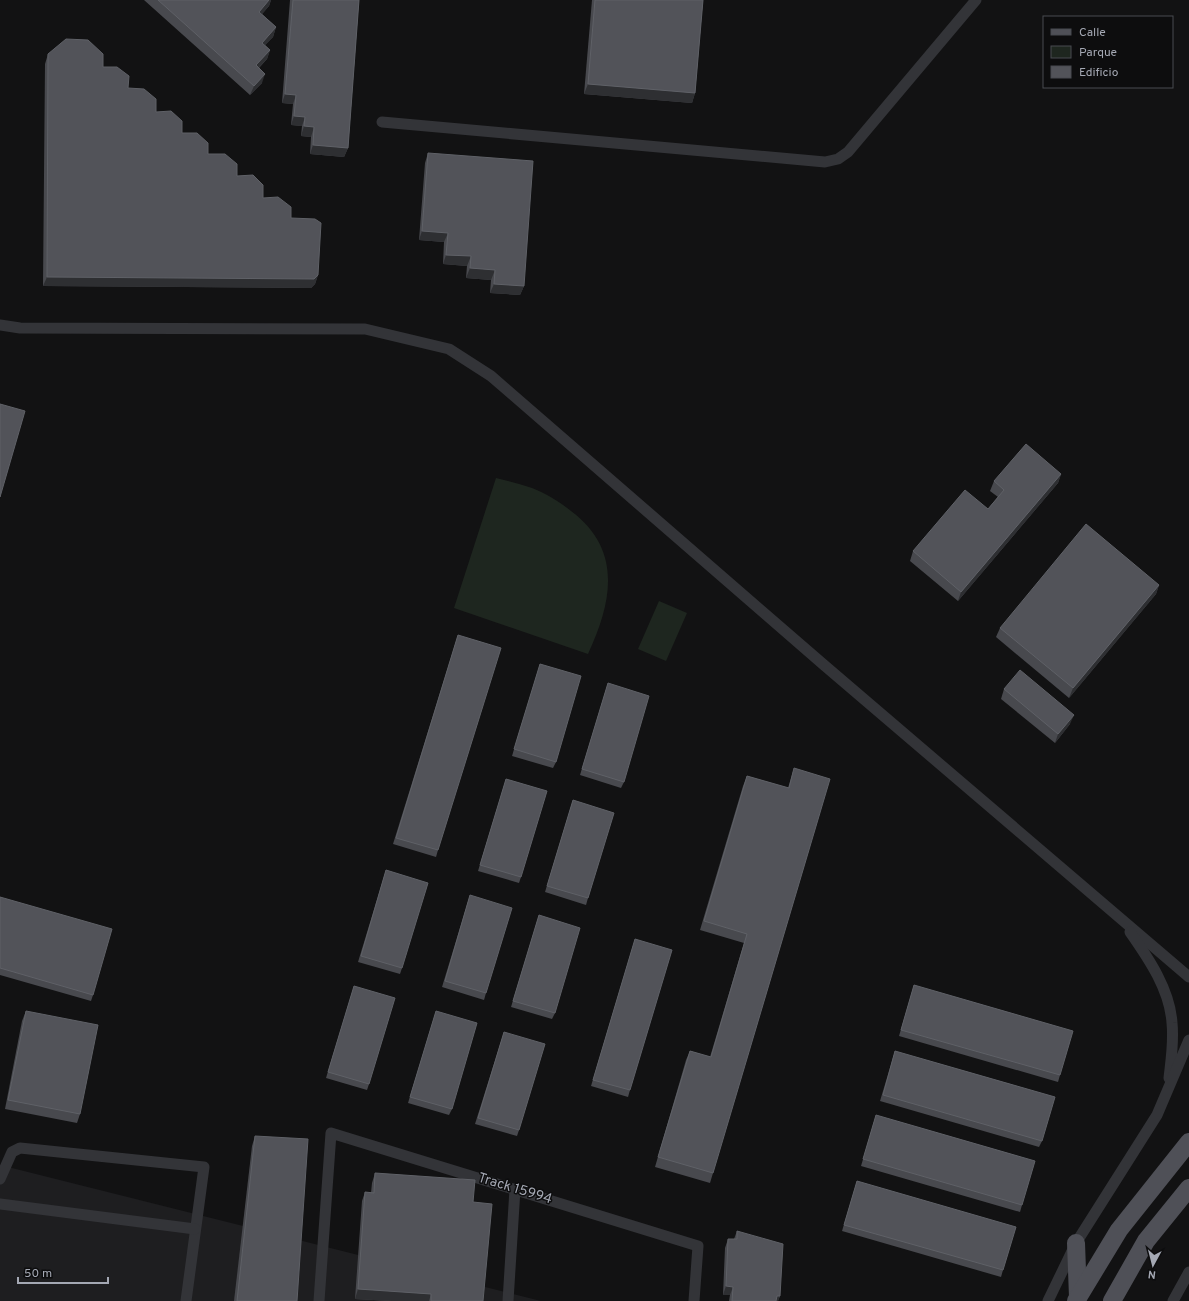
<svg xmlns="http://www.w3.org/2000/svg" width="1189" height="1301" viewBox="0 0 1189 1301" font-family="Overpass,sans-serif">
	<rect width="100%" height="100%" fill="#121213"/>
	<polygon fill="#1e1e20" points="0,1165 541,1301 0,1301"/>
	<g fill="#1e261f">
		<path d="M 496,478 C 508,481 520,484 532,488 C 545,493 560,502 571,511 C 623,550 612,602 588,654 L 454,608 Z"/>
		<polygon points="659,601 687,613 666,661 638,649"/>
	</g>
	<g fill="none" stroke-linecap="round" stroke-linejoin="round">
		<g stroke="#333438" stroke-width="11">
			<polyline points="382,122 825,162 838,159 848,152 976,0"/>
			<polyline points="0,325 20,328 365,329 449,349 491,376 824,665 1189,977"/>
			<path d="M 1130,932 C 1149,959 1170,990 1172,1023 C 1174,1042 1171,1060 1169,1078"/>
			<polyline points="0,1179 12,1152 20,1148 204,1167 186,1301"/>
			<polyline points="0,1204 195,1229"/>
			<polyline points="319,1301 331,1133 698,1246 694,1301"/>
			<polyline points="508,1301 515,1189"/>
			<polyline points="1048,1301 1076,1243 1157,1115 1189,1040"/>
			<polyline points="1173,1301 1189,1272"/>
		</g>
		<g stroke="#4f5057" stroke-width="18">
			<polyline points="1076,1243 1078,1297"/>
			<polyline points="1076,1301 1119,1230 1189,1142"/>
			<polyline points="1112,1301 1146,1241 1189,1188"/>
		</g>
	</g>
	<g fill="#48494e">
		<polygon points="144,0 271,0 269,6 262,14 276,27 273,37 265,45 270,50 267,59 259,68 262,83 250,95"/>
		<polygon points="290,0 359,0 348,148 344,157 310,154 311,137 301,136 302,126 291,125 293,104 282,103"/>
		<polygon points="592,0 703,0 695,93 692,103 584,94"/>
		<polygon points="48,54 103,67 156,112 208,154 237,176 263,198 291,218 318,275 315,284 311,288 43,286 45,64"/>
		<polygon points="428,153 524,286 520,295 490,293 491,280 466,278 467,266 443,264 444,242 419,240 425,163"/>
		<polygon points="1061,474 1058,483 958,601 910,561 913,551 988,509 998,497 990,491 994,481"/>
		<polygon points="1159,585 1156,594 1069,698 996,637 1000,628"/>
		<polygon points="458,635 438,850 436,857 393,844"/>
		<polygon points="540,664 556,762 553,768 512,756"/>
		<polygon points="608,683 624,782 621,788 580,775"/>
		<polygon points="1004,689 1070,724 1055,743 1001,699"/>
		<polygon points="794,768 713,1173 710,1183 655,1167 686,1060 690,1051 710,1057 744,943 700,930 743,786 747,776 788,788"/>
		<polygon points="506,779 521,877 519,883 478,871"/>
		<polygon points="573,800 588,898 586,905 545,892"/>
		<polygon points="386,870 402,968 400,974 358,962"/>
		<polygon points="470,895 486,993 484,1000 442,987"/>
		<polygon points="0,897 93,995 91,1001 0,975"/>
		<polygon points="539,915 555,1013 552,1019 511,1007"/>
		<polygon points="635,939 630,1090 628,1097 591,1086"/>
		<polygon points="914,985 1060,1075 1058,1082 899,1036"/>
		<polygon points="354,986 369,1084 367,1090 326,1078"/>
		<polygon points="26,1011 80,1114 77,1123 5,1109 22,1021"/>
		<polygon points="436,1011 452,1109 449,1115 408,1103"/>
		<polygon points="504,1032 519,1130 517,1136 475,1124"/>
		<polygon points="895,1051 1042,1141 1039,1147 880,1101"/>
		<polygon points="876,1115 1022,1205 1020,1212 861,1166"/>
		<polygon points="255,1136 297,1301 234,1301 252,1146"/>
		<polygon points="375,1173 473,1202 483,1301 392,1301 355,1299 362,1201 365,1192 371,1193 372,1183"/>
		<polygon points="857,1181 1003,1270 1001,1277 842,1231"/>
		<polygon points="737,1231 780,1296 778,1301 729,1301 730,1295 723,1295 725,1248 728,1239 734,1239"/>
	</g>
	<g fill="#2e2f32">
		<polygon points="269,0 271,0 269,6 256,21 259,12"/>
		<polygon points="276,27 273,37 259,52 262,43"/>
		<polygon points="270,50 267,59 252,75 256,65"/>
		<polygon points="265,74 262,83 250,95 254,86"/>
		<polygon points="588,84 695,93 692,103 584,94"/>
		<polygon points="285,94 296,95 293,104 282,103"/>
		<polygon points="294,116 305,117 302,126 291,125"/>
		<polygon points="304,126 314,127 311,137 301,136"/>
		<polygon points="313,145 348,148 344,157 310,154"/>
		<polygon points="422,231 448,233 444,242 419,240"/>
		<polygon points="446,255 471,256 467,266 443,264"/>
		<polygon points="470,268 495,270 491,280 466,278"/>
		<polygon points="318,275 315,284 311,288 43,286 47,277"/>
		<polygon points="494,284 524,286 520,295 490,293"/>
		<polygon points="1061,474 1058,483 958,601 961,592"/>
		<polygon points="1159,585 1156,594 1069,698 1073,688"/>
		<polygon points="1074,715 1070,724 1055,743 1058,734"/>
		<polygon points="726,1286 733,1287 730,1295 723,1295"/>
		<polygon points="358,1289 431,1294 429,1301 392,1301 355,1299"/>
		<polygon points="777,1296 780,1296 778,1301 775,1301"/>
	</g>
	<g fill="#525359" stroke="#5f6167">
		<polygon points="158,0 269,0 259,12 276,27 262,43 270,50 256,65 265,74 254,86"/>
		<polygon points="293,0 359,0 348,148 313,145 314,127 304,126 305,117 294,116 296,95 285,94"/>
		<polygon points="595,0 703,0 695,93 588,84"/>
		<polygon points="66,39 88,40 103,54 103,67 117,67 129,76 128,88 144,89 156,99 156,112 171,111 182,121 182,133 197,133 208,143 208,154 225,154 237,164 237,176 253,175 263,185 263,198 278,197 291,207 291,218 315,219 321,223 318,275 314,279 47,277 48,54"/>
		<polygon points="428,153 533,161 524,286 494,284 495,270 470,268 471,256 446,255 448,233 422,231"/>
		<polygon points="0,404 25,411 0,497"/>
		<polygon points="1026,444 1061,474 961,592 913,551 965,490 988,509 1004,490 994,481"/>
		<polygon points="1086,524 1159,585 1073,688 1000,628"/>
		<polygon points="458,635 501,648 438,850 396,838"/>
		<polygon points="540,664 581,676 556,762 514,749"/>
		<polygon points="1020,670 1074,715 1058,734 1004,689"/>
		<polygon points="608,683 649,696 624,782 582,769"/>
		<polygon points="794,768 830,779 713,1173 658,1157 690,1051 711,1057 747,934 704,921 747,776 789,788"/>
		<polygon points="506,779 547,791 521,877 480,865"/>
		<polygon points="573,800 614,813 588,898 547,886"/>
		<polygon points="386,870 428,883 402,968 361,956"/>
		<polygon points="470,895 512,908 486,993 445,981"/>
		<polygon points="0,897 112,929 93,995 0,968"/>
		<polygon points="539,915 580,928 555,1013 513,1001"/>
		<polygon points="635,939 672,950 630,1090 593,1080"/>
		<polygon points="914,985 1073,1031 1060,1075 901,1030"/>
		<polygon points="354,986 395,998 369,1084 328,1072"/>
		<polygon points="26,1011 98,1025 80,1114 8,1100"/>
		<polygon points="436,1011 477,1023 452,1109 410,1097"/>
		<polygon points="504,1032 545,1044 519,1130 478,1118"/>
		<polygon points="895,1051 1055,1097 1042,1141 883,1095"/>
		<polygon points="876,1115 1035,1161 1022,1205 863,1159"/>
		<polygon points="255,1136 308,1139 297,1301 237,1301"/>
		<polygon points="375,1173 475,1180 473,1202 492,1204 483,1301 431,1301 431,1294 358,1289 365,1192 374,1193"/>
		<polygon points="857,1181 1016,1227 1003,1270 844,1225"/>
		<polygon points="737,1231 783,1244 780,1296 777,1296 776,1301 732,1301 733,1287 726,1286 728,1239 737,1239"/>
	</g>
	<g text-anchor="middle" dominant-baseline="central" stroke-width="3" stroke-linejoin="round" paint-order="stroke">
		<g font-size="14" fill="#a4a8b3" stroke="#0d0d0e">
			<text transform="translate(515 1189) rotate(17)">Track 15994</text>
		</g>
	</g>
	<rect x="1043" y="16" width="130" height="72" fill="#0d0d0e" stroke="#494b50"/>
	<rect x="1051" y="29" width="20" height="6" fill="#4f5057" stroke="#494b50"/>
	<text x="1079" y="36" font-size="12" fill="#a4a8b3">Calle</text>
	<rect x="1051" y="46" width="20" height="12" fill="#1e261f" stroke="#494b50"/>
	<text x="1079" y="56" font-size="12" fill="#a4a8b3">Parque</text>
	<rect x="1051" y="66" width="20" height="12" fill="#525359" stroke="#494b50"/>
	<text x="1079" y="76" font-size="12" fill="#a4a8b3">Edificio</text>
	<g transform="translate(1153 1265) rotate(187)" stroke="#0d0d0e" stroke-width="3" paint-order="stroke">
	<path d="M0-3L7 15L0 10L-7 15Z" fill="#a4a8b3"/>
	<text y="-6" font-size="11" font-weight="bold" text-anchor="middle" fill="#a4a8b3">N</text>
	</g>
	<path d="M18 1277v6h90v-6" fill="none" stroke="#a4a8b3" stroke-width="2"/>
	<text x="24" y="1277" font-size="12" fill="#a4a8b3" stroke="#0d0d0e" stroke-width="3" paint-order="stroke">50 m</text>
</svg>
